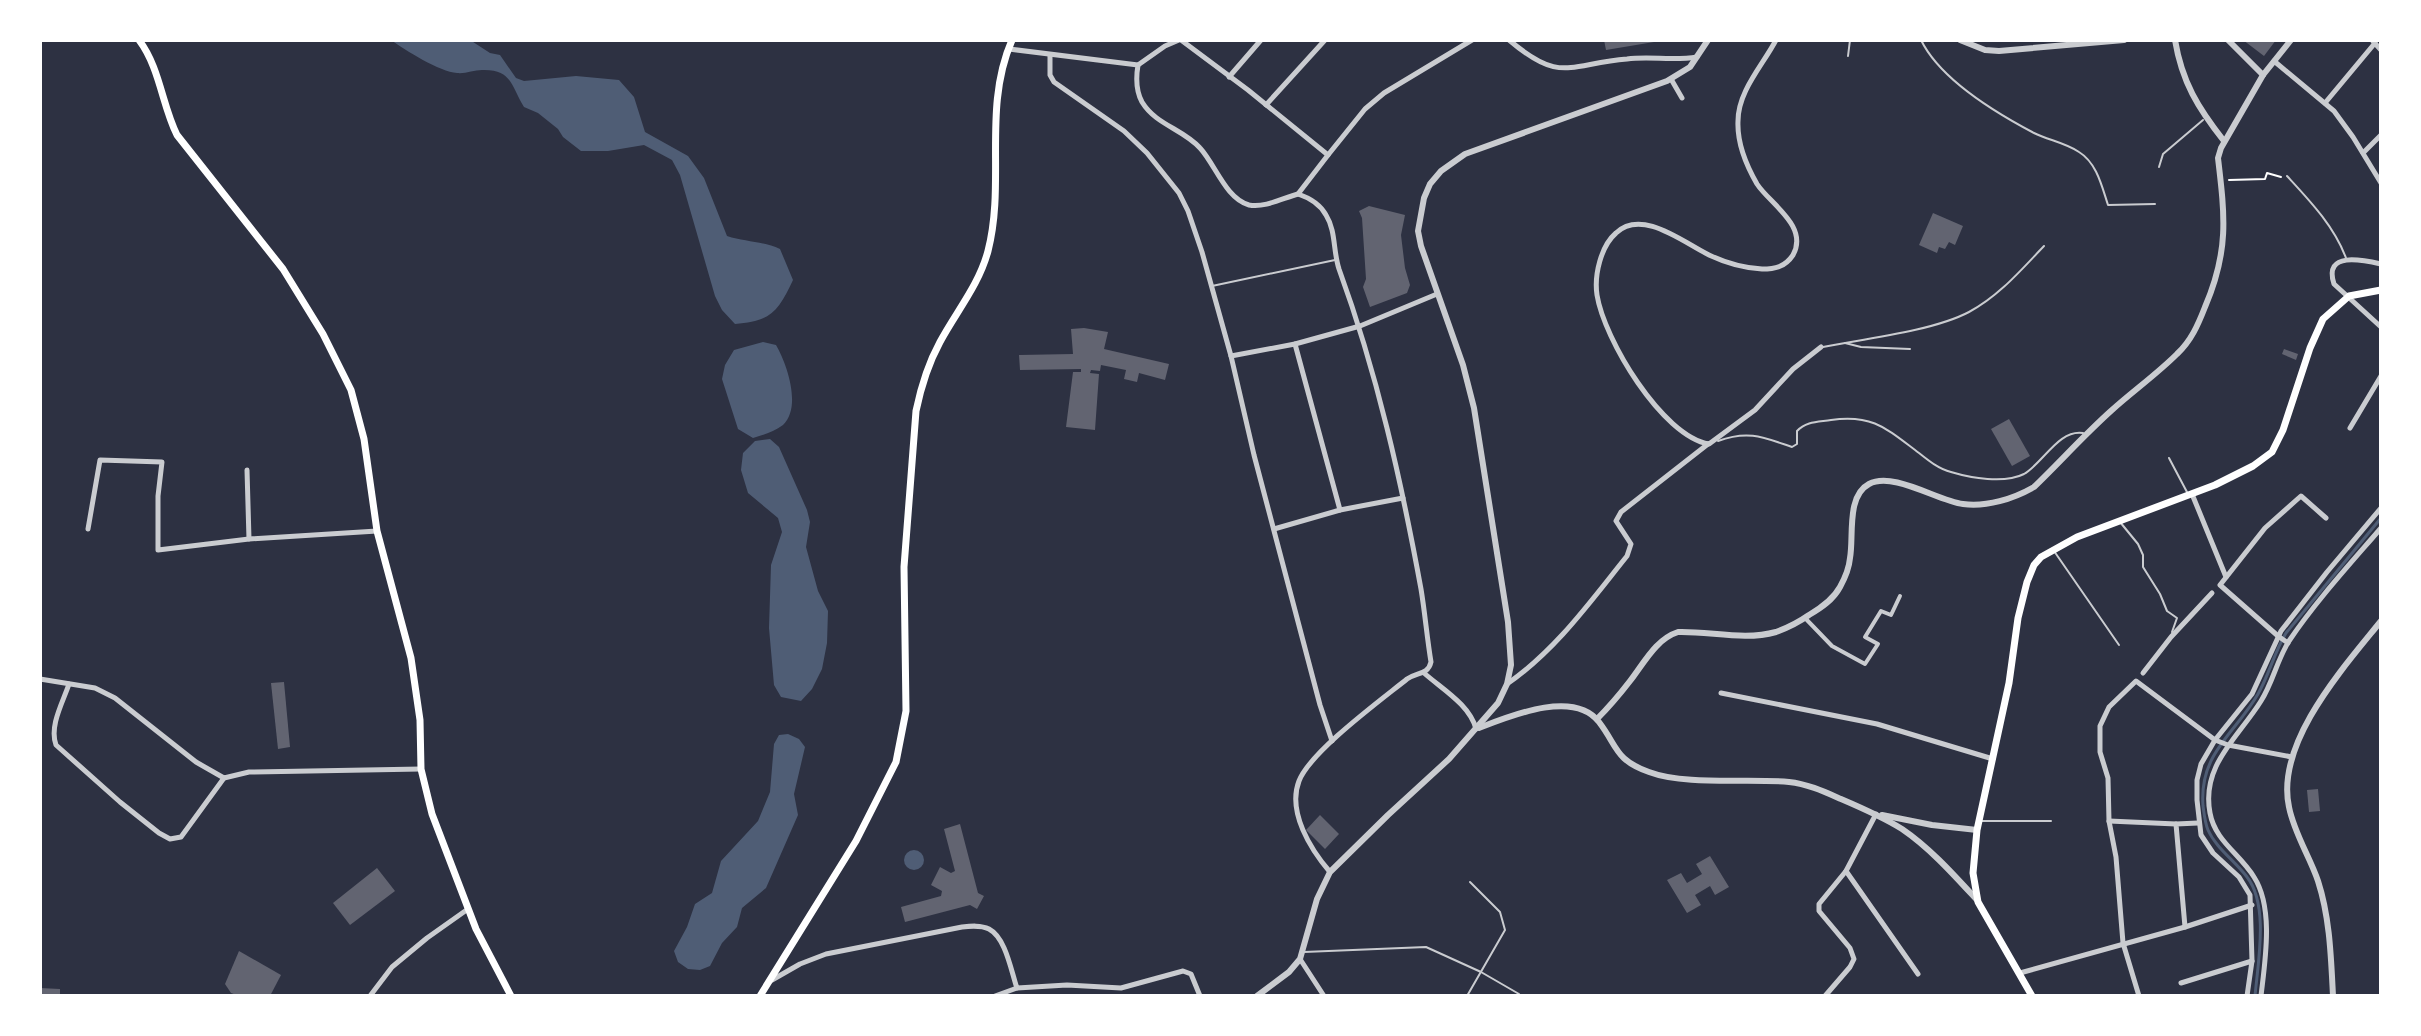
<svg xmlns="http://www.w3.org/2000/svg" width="2421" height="1036" viewBox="0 0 2421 1036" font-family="'IBM Plex Serif',serif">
	<rect width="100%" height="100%" fill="#2d3142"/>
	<g fill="#4f5d75">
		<path d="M 391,40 L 470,40 L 490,53 L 500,55 L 516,78 L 524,81 L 576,76 L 619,80 L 634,97 L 645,132 L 688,156 L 704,178 L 727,236 C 745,242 763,241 780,249 L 793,280 C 779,310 771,322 735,324 L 722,310 L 715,296 L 680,175 L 672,160 L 644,145 L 608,151 L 581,151 L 563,137 L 558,129 L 538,113 L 524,107 C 511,86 512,69 482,70 C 474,70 465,74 457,73 C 440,72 405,50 391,40 Z"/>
		<path d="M 763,342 L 776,345 C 787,364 802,407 783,425 C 774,432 763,435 753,438 L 738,429 L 722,379 L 725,365 L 734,350 Z"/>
		<polygon points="770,439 779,447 807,510 810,522 806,547 818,591 828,611 827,643 822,669 812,689 801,701 781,697 774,685 769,628 771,565 782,532 778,518 748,493 741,470 743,453 755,441"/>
		<polygon points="788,734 799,739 805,747 794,794 798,815 766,888 742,908 737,927 722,943 710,966 700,970 688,969 678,962 674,951 687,927 695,904 712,893 721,861 758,821 770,792 774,744 779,735"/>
		<circle cx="914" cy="860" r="10"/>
	</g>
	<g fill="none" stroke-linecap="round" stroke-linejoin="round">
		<path stroke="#4f5d75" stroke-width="3" d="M 2255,996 C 2258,962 2269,905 2247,877 C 2235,861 2216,848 2208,830 C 2205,823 2204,813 2203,806 C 2199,753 2235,734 2258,694 C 2269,675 2274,653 2286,633 L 2381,518"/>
	</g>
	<g fill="#626471">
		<polygon points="1604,40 1654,40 1654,42 1606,50"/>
		<polygon points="2243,40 2276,40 2264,56"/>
		<polygon points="1369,206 1405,215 1401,235 1405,268 1410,285 1407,293 1370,307 1363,287 1366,279 1362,218 1359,211"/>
		<polygon points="1933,213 1963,226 1955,245 1949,242 1945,249 1939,247 1937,253 1919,245"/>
		<polygon points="1084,328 1108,332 1104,349 1169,364 1165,380 1139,373 1137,382 1124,379 1126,370 1101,365 1100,371 1091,370 1090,373 1099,374 1095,430 1066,427 1073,372 1081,372 1081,369 1020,370 1019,355 1073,354 1071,329"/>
		<polygon points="2284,349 2298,354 2296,360 2282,354"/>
		<polygon points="2009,419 2030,456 2012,466 1991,429"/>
		<polygon points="284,682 290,747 278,749 271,683"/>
		<polygon points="2318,789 2320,811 2309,812 2307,790"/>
		<polygon points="1320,815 1339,834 1325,849 1306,830"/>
		<polygon points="960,824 978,893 984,896 977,909 970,905 905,922 901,907 941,896 942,891 931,885 940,867 951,873 955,871 944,829"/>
		<polygon points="1710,856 1729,887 1715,895 1710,886 1695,895 1701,905 1687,913 1667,880 1681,873 1687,883 1702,874 1696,864"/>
		<polygon points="377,868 395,891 350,925 333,903"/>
		<polygon points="239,951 281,975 270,996 239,996 231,993 225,984"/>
		<polygon points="40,988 60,989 60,996 40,996"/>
	</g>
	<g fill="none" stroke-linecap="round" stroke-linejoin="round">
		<polyline stroke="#fff" stroke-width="2" points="2229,180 2265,179 2267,173 2281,177"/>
		<g stroke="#caccd0" stroke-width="2">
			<path d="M 1921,40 C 1940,79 1996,113 2034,133 C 2048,140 2066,143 2079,152 C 2097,163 2102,187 2108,205 L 2155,204"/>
			<polyline points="1848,56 1850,40"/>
			<polyline points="2159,167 2163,154 2203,120"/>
			<path d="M 2287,176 C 2310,201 2334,226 2346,258"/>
			<polyline points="1212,286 1335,260"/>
			<polyline points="1845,343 1861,347 1910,349"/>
			<path d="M 1823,347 C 1864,339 1933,331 1969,312 C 1999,296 2021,270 2044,246"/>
			<path d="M 1718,441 C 1748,430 1763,437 1792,447 L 1797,444 L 1797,431 C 1806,421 1819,422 1831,420 C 1873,414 1887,429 1919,453 C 1929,461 1939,469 1951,472 C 1971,478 2004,484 2024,474 C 2043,463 2059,429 2083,433"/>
			<polyline points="2169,458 2188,494"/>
			<polyline points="2120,522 2138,544 2143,555 2143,567 2160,594 2167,611 2177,618 2172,632"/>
			<polyline points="2054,551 2119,645"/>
			<polyline points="1980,821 2051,821"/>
			<polyline points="1304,952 1426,947 1481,972 1519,994"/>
			<polyline points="1467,996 1505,930 1500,912 1470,882"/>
		</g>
		<polyline stroke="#caccd0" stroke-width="4" points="1805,618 1832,646 1865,664 1878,644 1865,637 1881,611 1891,615 1900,596"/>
		<g stroke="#caccd0" stroke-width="5">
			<polyline points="1181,40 1248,90 1328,155 1298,194"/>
			<path d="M 1509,40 C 1561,84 1568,64 1627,59 C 1650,56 1673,61 1697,57"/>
			<path d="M 1776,40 C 1763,65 1738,91 1738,121 C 1737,143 1746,165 1757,184 C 1770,204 1809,226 1793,255 C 1785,267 1775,269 1762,269 C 1743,268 1726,263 1709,255 C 1684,243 1642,208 1616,233 C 1601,246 1594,275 1597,295 C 1604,339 1662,436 1709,444 L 1755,410 L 1793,369 L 1821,347"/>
			<polyline points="2372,40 2381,50"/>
			<path d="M 1009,49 L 1138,65 C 1136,77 1136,91 1142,102 C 1156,125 1183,129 1200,148 C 1215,164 1226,199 1249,205 C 1265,208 1283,198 1298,194 C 1310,198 1320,204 1326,215 C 1336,231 1333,251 1339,269 C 1377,373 1401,480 1421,589 C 1425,613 1427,638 1431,662 C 1428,675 1417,672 1407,679 C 1381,700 1310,752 1299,781 C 1287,812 1311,850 1330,872"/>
			<polyline points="1050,55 1050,75 1054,82 1124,131 1147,153 1179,193 1188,211 1202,252 1231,356 1254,455 1320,705 1332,741"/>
			<polyline points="2274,61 2334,111 2353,137 2381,183"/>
			<polyline points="1138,65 1165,46 1179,40"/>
			<polyline points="1229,77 1261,40"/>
			<polyline points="1671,79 1682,98"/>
			<polyline points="2325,103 2375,43"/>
			<polyline points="1266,105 1325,40"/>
			<polyline points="2363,153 2381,135"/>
			<polyline points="1328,155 1365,109 1384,93 1472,40"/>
			<path d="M 2381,264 C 2363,260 2323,251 2334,284 L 2381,327"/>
			<polyline points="1295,344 1340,510"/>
			<polyline points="1231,356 1295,344 1360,326 1437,294"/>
			<polyline points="2350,428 2381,376"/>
			<polyline points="247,470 249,539"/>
			<polyline points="2192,494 2226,577"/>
			<polyline points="88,529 100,460 162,462 158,496 158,550 249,539 377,531"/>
			<polyline points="1274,529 1340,510 1403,498"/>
			<polyline points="2288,643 2278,636 2220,585 2265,528 2301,496 2326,518"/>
			<path d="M 1424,673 C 1442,689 1470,705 1476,729"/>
			<polyline points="2143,673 2171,637 2212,593"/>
			<polyline points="40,679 95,688 115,698 196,762 224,778 249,772 421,769"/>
			<path d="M 69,684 C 63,702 49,726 56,745 L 120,802 L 159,833 L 170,839 L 181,837 L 224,778"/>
			<path d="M 1507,684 C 1556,650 1590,602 1627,556 L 1631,544 L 1616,521 L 1621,512 L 1708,444"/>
			<polyline points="1721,693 1877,724 1993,759"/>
			<polyline points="2109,821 2176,824"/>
			<polyline points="1846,871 1918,974"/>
			<polyline points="2185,927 2176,824 2198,823"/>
			<polyline points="1300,959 1324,996"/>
			<polyline points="2020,973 2185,927 2252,905"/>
			<path d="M 772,980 L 800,964 L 826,954 L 962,927 C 971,926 981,925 989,929 C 1006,938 1011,971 1017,988 L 1067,985 L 1121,988 L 1183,971 L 1191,974 L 1200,996"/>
			<polyline points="2181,983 2252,961"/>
			<polyline points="370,996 392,967 427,938 468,909"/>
			<polyline points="995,996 1017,988"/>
			<polyline points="1825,996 1850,967 1854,959 1850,948 1819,911 1819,904 1846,871 1876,814"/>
			<polyline points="2139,996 2123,943 2116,857 2109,821 2108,778 2100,752 2100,726 2109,707 2136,681 2215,740 2228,745 2292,757"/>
			<polyline points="2247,996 2252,961 2250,895 2239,877 2213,853 2201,835 2197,800 2197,780 2201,764 2215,740 2252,694 2281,631 2327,572 2381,508"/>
			<path d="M 2261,996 C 2265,961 2274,908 2254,877 C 2240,854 2215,841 2210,813 C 2201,765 2238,738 2261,701 C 2273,682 2277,660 2289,641 C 2316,601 2350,564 2381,528"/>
		</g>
		<g stroke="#caccd0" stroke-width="6">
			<polyline points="1960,40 1985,50 1999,51 2124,40"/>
			<path d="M 2175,40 C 2182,82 2198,108 2224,141"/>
			<polyline points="2228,40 2263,75"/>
			<path d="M 1597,719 C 1609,707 1620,694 1630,681 C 1644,663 1656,639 1678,632 C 1710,631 1744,641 1776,632 C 1787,628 1799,622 1809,615 C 1821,608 1833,600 1840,587 C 1845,578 1849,569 1850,558 C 1854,537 1846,496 1869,484 C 1893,471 1938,501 1963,504 C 1987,507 2013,499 2034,487 C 2060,462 2085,434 2112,410 C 2133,391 2157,374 2177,354 C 2191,341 2198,325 2205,307 C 2229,251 2225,217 2218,158 L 2221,148 L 2263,75 L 2291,40"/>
			<path d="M 1479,728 C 1510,716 1574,689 1599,722 C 1618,747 1615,760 1649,772 C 1686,786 1749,778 1789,782 C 1808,784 1825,792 1841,799 C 1862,808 1883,817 1902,829 C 1930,848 1954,875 1977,900"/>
			<polyline points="1882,815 1932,825 1977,830"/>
			<polyline points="1257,996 1289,972 1300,959 1317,899 1330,872 1388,815 1449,759 1498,703 1507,684 1511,665 1508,622 1474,408 1463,365 1421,246 1418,231 1424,198 1430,184 1441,171 1465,154 1667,81 1690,67 1708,40"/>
			<path d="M 2333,996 C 2331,958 2330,918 2318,881 C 2310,857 2294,833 2289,807 C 2275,743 2344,667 2381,621"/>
		</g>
		<g stroke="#fff" stroke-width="7">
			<path d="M 139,40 C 160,68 162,105 177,135 L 283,269 L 323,334 L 351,390 L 364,439 L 377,531 L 411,658 L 420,720 L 421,769 L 432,814 L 476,929 L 511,996"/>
			<path d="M 760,996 L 856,841 L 896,762 L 906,711 L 904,567 L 916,411 C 921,387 928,364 940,342 C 956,312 979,285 988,251 C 1006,181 982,109 1012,40"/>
			<polyline points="2032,996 1978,902 1973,873 1977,830 2009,683 2018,618 2027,582 2034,565 2041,557 2077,537 2215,485 2253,466 2272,452 2283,430 2310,348 2323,319 2349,296 2381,290"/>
		</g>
	</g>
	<rect width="2421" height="1036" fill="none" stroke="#ffffff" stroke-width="84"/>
</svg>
